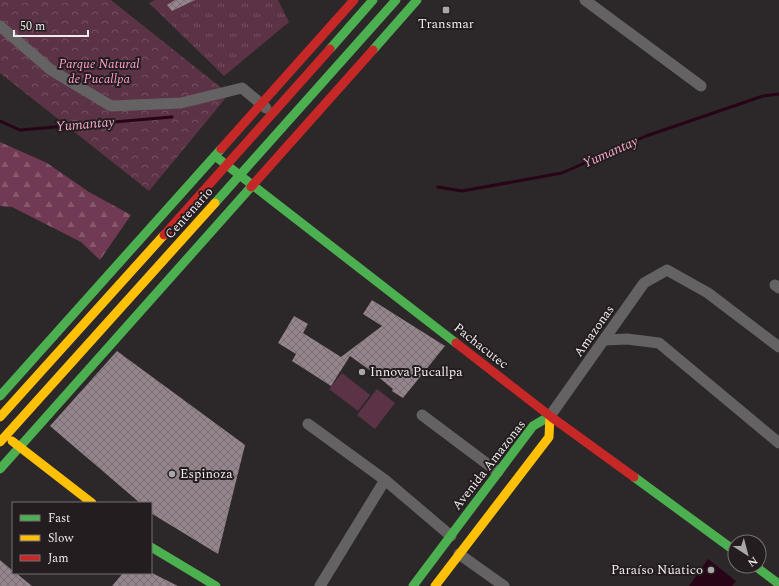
<svg xmlns="http://www.w3.org/2000/svg" width="779" height="586" viewBox="0 0 779 586" font-family="Spectral,serif">
	<defs>
		<pattern id="grass-tufts" width="24" height="20" patternUnits="userSpaceOnUse"><rect width="24" height="20" fill="#5c3346"/><path d="M3 7l-1-3M5 7V3M7 7l1-3M15 17l-1-3M17 17v-4M19 17l1-3" fill="none" stroke="#745161"/></pattern>
		<pattern id="forest-firs" width="22" height="20" patternUnits="userSpaceOnUse"><rect width="22" height="20" fill="#713a54"/><path d="M5 1l3.5 6h-7zM16 11l3.5 6h-7z" fill="#86576d"/></pattern>
		<pattern id="park-crowns" width="20" height="18" patternUnits="userSpaceOnUse"><rect width="20" height="18" fill="#5c3346"/><path d="M2 6a3 3 0 1 1 6 0M12 15a3 3 0 1 1 6 0" fill="none" stroke="#745161"/></pattern>
		<pattern id="building-cross-hatch" width="8" height="8" patternUnits="userSpaceOnUse"><rect width="8" height="8" fill="#93858b"/><path d="M0 0l8 8M0 8l8-8" fill="none" stroke="#796f73"/></pattern>
	</defs>
	<rect width="100%" height="100%" fill="#2c2729"/>
	<polygon fill="url(#grass-tufts)" points="155,0 278,0 289,22 224,76 149,3"/>
	<polygon fill="url(#forest-firs)" points="0,142 47,163 89,192 131,215 100,260 81,242 12,207 0,206"/>
	<polygon fill="url(#park-crowns)" points="0,0 111,0 229,94 149,191 0,73"/>
	<g fill="#5c3346">
		<polygon points="342,373 370,395 358,411 329,389"/>
		<polygon points="377,389 395,403 375,429 357,415"/>
	</g>
	<polygon fill="#280417" points="708,559 736,581 732,586 689,586"/>
	<g fill="none" stroke-linecap="round" stroke-linejoin="round">
		<g stroke="#280417" stroke-width="3">
			<polyline points="0,121 20,130 172,117"/>
			<polyline points="438,187 462,191 562,173 646,136 763,96 779,94"/>
		</g>
	</g>
	<g fill="url(#building-cross-hatch)">
		<polygon points="175,0 195,0 172,11 167,5"/>
		<polygon points="372,300 445,346 403,398 392,391 393,389 371,371 350,356 331,386 292,361 296,354 278,343 294,316 308,324 303,333 341,357 382,326 363,314"/>
		<polygon points="117,351 245,445 218,554 154,515 151,513 151,503 140,503 50,426"/>
		<polygon points="0,560 13,571 13,573 16,573 32,586 0,586"/>
		<polygon points="123,573 152,573 178,586 112,586"/>
	</g>
	<g fill="none" stroke-linecap="round" stroke-linejoin="round">
		<g stroke="#646263" stroke-width="11">
			<polyline points="585,0 701,86"/>
			<polyline points="0,26 51,70 111,106 181,103 242,88 266,108"/>
			<polyline points="775,285 779,288"/>
			<polyline points="605,340 627,339 659,343 779,443"/>
			<polyline points="422,415 498,472"/>
			<polyline points="550,416 644,283 667,270 708,293 779,347"/>
			<polyline points="308,424 385,480 451,536"/>
			<polyline points="459,554 504,586"/>
			<polyline points="320,586 385,480"/>
		</g>
		<g stroke="#4caf50" stroke-width="9">
			<polyline points="330,49 373,0"/>
			<polyline points="373,50 417,0"/>
			<polyline points="215,156 456,343"/>
			<polyline points="215,203 396,0"/>
			<polyline points="0,396 221,149"/>
			<polyline points="0,469 251,187"/>
			<polyline points="634,477 735,551"/>
			<polyline points="151,547 216,586"/>
			<polyline points="755,566 779,584"/>
			<polyline points="413,586 533,426 550,416"/>
		</g>
		<g stroke="#ffc107" stroke-width="9">
			<polyline points="0,417 164,235"/>
			<polyline points="12,441 92,503"/>
			<polyline points="0,442 215,203"/>
			<polyline points="435,586 549,437 550,416"/>
		</g>
		<g stroke="#c62828" stroke-width="9">
			<polyline points="221,149 354,0"/>
			<polyline points="251,187 373,50"/>
			<polyline points="164,235 330,49"/>
			<polyline points="456,343 550,416 634,477"/>
		</g>
	</g>
	<g fill="#aba6a8" stroke="#241d20" stroke-width="1.5">
		<rect x="442" y="6" width="8" height="8" rx="2"/>
		<circle cx="362" cy="372" r="4"/>
		<circle cx="172" cy="474" r="4"/>
		<circle cx="711" cy="570" r="4"/>
	</g>
	<g text-anchor="middle" dominant-baseline="central" stroke-width="4" stroke-linejoin="round" paint-order="stroke">
		<g font-size="13" fill="#efeaec" stroke="#241d20" text-anchor="start">
			<text x="446" y="24" text-anchor="middle">Transmar</text>
			<text x="370" y="372">Innova Pucallpa</text>
			<text x="180" y="474">Espinoza</text>
			<text x="703" y="570" text-anchor="end">Paraíso Núatico</text>
		</g>
		<g font-size="13" font-style="italic" fill="#ff9eca" stroke="#241d20">
			<text x="99" y="64">Parque Natural<tspan x="99" dy="15">de Pucallpa</tspan></text>
		</g>
		<g font-size="13" fill="#efeaec" stroke="#241d20">
			<text transform="translate(189 213) rotate(-48)">Centenario</text>
			<text transform="translate(594 331) rotate(-55)">Amazonas</text>
			<text transform="translate(481 346) rotate(38)">Pachacutec</text>
			<text transform="translate(489 465) rotate(-52)">Avenida Amazonas</text>
		</g>
		<g font-size="14" font-style="italic" fill="#f6a8ca" stroke="#241d20">
			<text transform="translate(85 124) rotate(-5)">Yumantay</text>
			<text transform="translate(610 152) rotate(-24)">Yumantay</text>
		</g>
	</g>
	<rect x="12" y="502" width="140" height="72" fill="#241d20" stroke="#756f72"/>
	<rect x="20" y="515" width="20" height="6" fill="#4caf50" stroke="#756f72"/>
	<text x="48" y="522" font-size="12" fill="#efeaec">Fast</text>
	<rect x="20" y="535" width="20" height="6" fill="#ffc107" stroke="#756f72"/>
	<text x="48" y="542" font-size="12" fill="#efeaec">Slow</text>
	<rect x="20" y="555" width="20" height="6" fill="#c62828" stroke="#756f72"/>
	<text x="48" y="562" font-size="12" fill="#efeaec">Jam</text>
	<g transform="translate(747 554) rotate(144)"><circle r="19" fill="#241d20" stroke="#756f72"/>
	<path d="M0-3L7 15L0 10L-7 15Z" fill="#aba6a8"/>
	<text y="-6" font-size="11" font-weight="bold" text-anchor="middle" fill="#efeaec">N</text>
	</g>
	<path d="M14 30v6h74v-6" fill="none" stroke="#efeaec" stroke-width="2"/>
	<text x="20" y="30" font-size="12" fill="#efeaec" stroke="#241d20" stroke-width="3" paint-order="stroke">50 m</text>
</svg>
